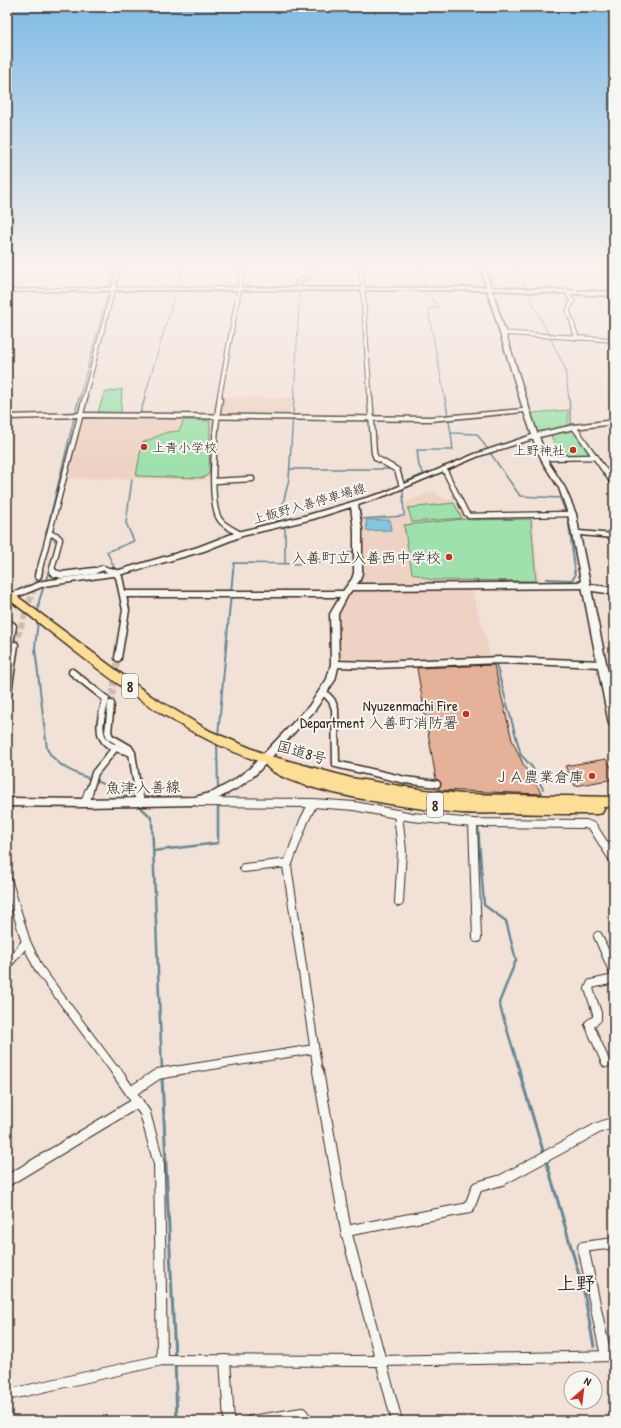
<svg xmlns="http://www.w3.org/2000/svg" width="621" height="1428" viewBox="0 0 621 1428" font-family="'Patrick Hand','Klee One',sans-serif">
	<rect width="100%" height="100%" fill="#f1e1d7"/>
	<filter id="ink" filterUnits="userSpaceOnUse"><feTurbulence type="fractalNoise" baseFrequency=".025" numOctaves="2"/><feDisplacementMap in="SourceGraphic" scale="8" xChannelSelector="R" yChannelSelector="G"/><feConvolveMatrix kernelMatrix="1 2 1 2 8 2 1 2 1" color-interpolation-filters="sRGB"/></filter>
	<g filter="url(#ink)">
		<g fill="#eed3c4">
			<polygon points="222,397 292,398 290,416 220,415"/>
			<polygon points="83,417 213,420 211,475 205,480 69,478"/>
			<polygon points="434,491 445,500 453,499 464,517 471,519 532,517 540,583 470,583 491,657 386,661 339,659 340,615 350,595 362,579 362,532 360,519 405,517 407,502"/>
		</g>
		<g fill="#9fe1ac" stroke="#6d8665">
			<polygon points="122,389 121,413 98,412 104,393"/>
			<polygon points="568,410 568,422 571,426 541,433 537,432 532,413"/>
			<polygon points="184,420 210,421 209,474 203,478 136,476 142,443 167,432 179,431"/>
			<polygon points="572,428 592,456 560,457 550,433"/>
			<polygon points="454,503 462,518 412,522 408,508"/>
			<polygon points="464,519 473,520 531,519 536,581 431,580 412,573 404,525"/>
		</g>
		<polygon fill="#83c6e4" stroke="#668895" points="366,520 390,520 391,530 367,531"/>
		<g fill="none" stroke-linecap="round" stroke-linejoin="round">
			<g stroke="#668895" stroke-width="1">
				<polyline points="311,263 313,274 311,276"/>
				<polyline points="420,263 425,291 439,307 428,309 445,399"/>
				<polyline points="513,263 565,368 569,399"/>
				<polyline points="7,272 15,263"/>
				<polyline points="79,399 116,263"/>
				<polyline points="144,399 184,263"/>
				<polyline points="294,399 300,288 301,283 304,280"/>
			</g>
			<g stroke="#668895" stroke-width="1.5">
				<polyline points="445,398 451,433 477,434 520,496 560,498 568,519 575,572"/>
				<polyline points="569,398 571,423 573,427"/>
				<polyline points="140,414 145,398"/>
				<polyline points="290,469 393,469"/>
				<polyline points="398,469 400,469 403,481 405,482 424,474 419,466 417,450 453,450 451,433"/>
				<polyline points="603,472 613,488 614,494"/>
				<polyline points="362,550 361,519 404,516 403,488"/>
				<polyline points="52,560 57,542 46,534 79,398"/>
				<polyline points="285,563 285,529 272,512 283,511 282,508 289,479 294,398"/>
				<polyline points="115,569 107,552 134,541 126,523 132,479"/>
				<polyline points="48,572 50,567"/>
				<polyline points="233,572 234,563 313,564 353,552"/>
			</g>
			<g stroke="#668895" stroke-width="2">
				<polyline points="546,579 572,580 575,576 574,571"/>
				<polyline points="38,614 39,601 49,571"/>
				<path d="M 38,621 L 35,648 L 47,749 C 61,775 95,777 119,792"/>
				<polyline points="496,664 521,755 532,767 543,789"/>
				<polyline points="218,736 233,571"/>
				<polyline points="217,742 218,792"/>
			</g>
			<g stroke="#668895" stroke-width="2.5">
				<polyline points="117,791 130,799"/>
				<polyline points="138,805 150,816 152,821 162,1070"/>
				<polyline points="478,828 484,905 506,921 516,960 499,1003 520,1072"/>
				<polyline points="153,851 218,843 218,804"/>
			</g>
			<g stroke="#668895" stroke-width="3">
				<polyline points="519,1071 544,1154"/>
				<polyline points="162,1077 175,1358"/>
				<polyline points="546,1160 584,1292 594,1347"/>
				<polyline points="175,1362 177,1421"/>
			</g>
		</g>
		<g fill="#e6b199" stroke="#3b2a1e">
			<polygon points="494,665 512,740 524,766 542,794 438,790 441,783 436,779 417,668"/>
			<polygon points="606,759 614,772 614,779 575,786 565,766"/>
		</g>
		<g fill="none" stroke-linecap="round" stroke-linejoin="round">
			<g stroke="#cdbcb2" stroke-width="6" stroke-dasharray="6 3" stroke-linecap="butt">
				<polyline points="15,645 38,576"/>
				<polyline points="111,704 118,658"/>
			</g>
			<g stroke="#3b2a1e" stroke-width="5.5">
				<g id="street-far4">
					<polyline points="230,263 230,265"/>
					<polyline points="361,263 370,399"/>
					<polyline points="614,281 610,288 614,304"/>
					<polyline points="298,290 299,281 311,275 309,263"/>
					<polyline points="569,292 569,297 573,301 568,310 577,338"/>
					<polyline points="502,333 614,340"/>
					<polyline points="84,399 120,263"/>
					<polyline points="219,399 244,263"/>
				</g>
			</g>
			<g stroke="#3b2a1e" stroke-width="7">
				<g id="street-far3">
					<path d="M 220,398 C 216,420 207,503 220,520 C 224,526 234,530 240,534"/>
					<polyline points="370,398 374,453 376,458 397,470 402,486"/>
					<polyline points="574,427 614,484"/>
					<polyline points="544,458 596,457"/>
					<polyline points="444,469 466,513 469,516 572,514"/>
					<polyline points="214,481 252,479"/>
					<polyline points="49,534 56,535 60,539 52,569 54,572"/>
					<polyline points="39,572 85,398"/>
					<polyline points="91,572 103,568 113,572"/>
				</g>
			</g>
			<g stroke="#3b2a1e" stroke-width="9">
				<g id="street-far2">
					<polyline points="53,571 54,573 62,575 94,571"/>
					<polyline points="111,571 116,573 119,577 126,610 118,658"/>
					<polyline points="38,576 39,571"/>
					<polyline points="351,587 377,587"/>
					<polyline points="381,587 586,585"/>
					<polyline points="586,587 614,591"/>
					<polyline points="7,622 13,626 7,662"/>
					<polyline points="335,664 375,665 501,660 601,664"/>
					<path d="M 72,672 L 106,699 C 103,712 94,734 108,744 C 115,749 124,750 132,753"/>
					<polyline points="324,692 332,701 335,709 336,764 405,780 437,784"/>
					<polyline points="7,699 15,645"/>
					<polyline points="111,704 108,732 110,737 129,748 132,753 138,792"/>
					<polyline points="89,792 95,773 116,747"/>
				</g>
			</g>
			<g stroke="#3b2a1e" stroke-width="10">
				<g id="street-far1">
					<polyline points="138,791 140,802"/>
					<polyline points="198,802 313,803 354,806 412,817 473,823 586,824 593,827 614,860"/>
					<polyline points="85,803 89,791"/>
					<polyline points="313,803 304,821 287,866 318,1072"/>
					<polyline points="398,814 402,851 399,902"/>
					<polyline points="473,823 477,938"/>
					<polyline points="244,868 288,863"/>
					<polyline points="7,879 26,942 39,969 116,1072"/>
					<polyline points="598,936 614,973"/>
					<polyline points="7,965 26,942"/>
					<polyline points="606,1063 589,1024 597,1019 597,1013 589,989 591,984 614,979"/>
					<polyline points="168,1072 314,1049"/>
				</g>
			</g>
			<g stroke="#3b2a1e" stroke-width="12">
				<g id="street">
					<polyline points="116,1071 145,1113 159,1164 162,1360"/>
					<polyline points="318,1071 346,1231 397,1421"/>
					<polyline points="131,1092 158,1074 175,1071"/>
					<polyline points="7,1181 138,1102"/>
					<polyline points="346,1231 469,1208 477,1187 502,1180 598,1128 614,1122"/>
					<polyline points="606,1356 583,1247 614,1243"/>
					<polyline points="225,1360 229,1421"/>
					<polyline points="7,1395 162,1360 381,1361 614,1356"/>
					<polyline points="251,1421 302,1413 308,1421"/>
				</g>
			</g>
			<g stroke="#3b2a1e" stroke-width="3">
				<path id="secondary" d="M 479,263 L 483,263 L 491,287 L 614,292 L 614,296 L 492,290 L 537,433 L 574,425 L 614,420 L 614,424 L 574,429 L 539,437 L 549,463 L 565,488 L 576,514 L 579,531 L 614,534 L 614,538 L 580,535 L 614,702 L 614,728 L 611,726 L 609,724 L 568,514 L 559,488 L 543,463 L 533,439 L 479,456 L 387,495 L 358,505 L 362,530 L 362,573 L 360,580 L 348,595 L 338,614 L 339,664 L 335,680 L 315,710 L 256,774 L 239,787 L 219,798 L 195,805 L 85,807 L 7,806 L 7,798 L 85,799 L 195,797 L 213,792 L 233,781 L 250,768 L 309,706 L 327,679 L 331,664 L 330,614 L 340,597 L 124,597 L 120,594 L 124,591 L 343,591 L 352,579 L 354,573 L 354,530 L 351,507 L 313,519 L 242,536 L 204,551 L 119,575 L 44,586 L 7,601 L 7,595 L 43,581 L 116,571 L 198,547 L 237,532 L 308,515 L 383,493 L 475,454 L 532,435 L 524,412 L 431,421 L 81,417 L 7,419 L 7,415 L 81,413 L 431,417 L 523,409 L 487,290 C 327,292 167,288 7,292 L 7,290 C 167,285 326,289 486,287 Z"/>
			</g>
			<g stroke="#3b2a1e" stroke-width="3">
				<polygon id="primary" points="586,263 614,265 614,269 589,265"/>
			</g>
			<g stroke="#3b2a1e" stroke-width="3">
				<path id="highway" d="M 7,590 L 10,591 L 151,696 L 210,731 L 267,755 L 351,778 L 425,790 L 462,794 L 614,797 L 614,807 L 603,807 L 604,809 L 602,813 L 598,814 C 568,814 537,814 507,813 C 492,813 477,814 462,813 C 428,811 279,791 264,763 C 166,731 88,660 7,598 Z"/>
			</g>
			<use href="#street-far4" stroke="#f6f6f2" stroke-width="3.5"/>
			<use href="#street-far3" stroke="#f6f6f2" stroke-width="4.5"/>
			<use href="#street-far2" stroke="#f6f6f2" stroke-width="6"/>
			<use href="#street-far1" stroke="#f6f6f2" stroke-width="8"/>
			<use href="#street" stroke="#f6f6f2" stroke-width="10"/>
			<use href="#secondary" fill="#f6f6f2" fill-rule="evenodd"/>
			<use href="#primary" fill="#fdde96" fill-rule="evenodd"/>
			<use href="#highway" fill="#fdde96" fill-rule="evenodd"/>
		</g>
	</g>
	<linearGradient id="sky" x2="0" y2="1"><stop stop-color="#7fbbe6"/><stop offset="0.57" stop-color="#f9f2ed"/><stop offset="1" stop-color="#f9f2ed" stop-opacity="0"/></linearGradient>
	<rect width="621" height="463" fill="url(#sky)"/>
	<g fill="#c8321e" stroke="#f6f6f2" stroke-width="1.5">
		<circle cx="144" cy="447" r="4"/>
		<circle cx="573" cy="450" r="4"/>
		<circle cx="449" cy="557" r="4"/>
		<circle cx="466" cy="714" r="4"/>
		<circle cx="592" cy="776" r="4"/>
	</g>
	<g text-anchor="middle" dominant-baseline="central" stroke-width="4" stroke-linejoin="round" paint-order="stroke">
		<g font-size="13" fill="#3b2a1e" stroke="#f6f6f2" text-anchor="start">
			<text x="152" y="447">上青小学校</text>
			<text x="565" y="450" text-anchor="end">上野神社</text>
		</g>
		<g font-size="13" fill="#3b2a1e" stroke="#f6f6f2">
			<text transform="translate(309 503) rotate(-16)">上飯野入善停車場線</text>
		</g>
		<g fill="#f6f6f2" stroke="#73675e" stroke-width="1">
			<rect x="122" y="674" width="16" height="24" rx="3"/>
			<rect x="427" y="793" width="16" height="24" rx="3"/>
		</g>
		<g font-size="14" font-weight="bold" fill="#3b2a1e">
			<text x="130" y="686">8</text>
			<text x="435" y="805">8</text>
		</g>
		<g font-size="15" fill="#3b2a1e" stroke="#f6f6f2" text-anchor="end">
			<text x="441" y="557">入善町立入善西中学校</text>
			<text x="458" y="705">Nyuzenmachi Fire<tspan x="458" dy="17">Department 入善町消防署</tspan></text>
			<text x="584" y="776">ＪＡ農業倉庫</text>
		</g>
		<g font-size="15" fill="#3b2a1e" stroke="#f6f6f2">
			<text transform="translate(302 752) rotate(16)">国道8号</text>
			<text transform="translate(143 787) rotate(-1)">魚津入善線</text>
		</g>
		<g font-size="19" font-weight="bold" fill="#3b2a1e" stroke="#f6f6f2">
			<text x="576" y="1283">上野</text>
		</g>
	</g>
	<rect width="621" height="1428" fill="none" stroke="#f6f6f2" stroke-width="24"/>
	<rect x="12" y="12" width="597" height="1404" fill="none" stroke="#3b2a1e" stroke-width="1.5" filter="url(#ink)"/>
	<g transform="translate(583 1390) rotate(28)"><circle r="19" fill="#f6f6f2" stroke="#aba49d"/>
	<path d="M0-3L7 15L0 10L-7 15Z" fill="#c8321e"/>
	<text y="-6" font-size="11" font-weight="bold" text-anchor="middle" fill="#3b2a1e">N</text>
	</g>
</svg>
